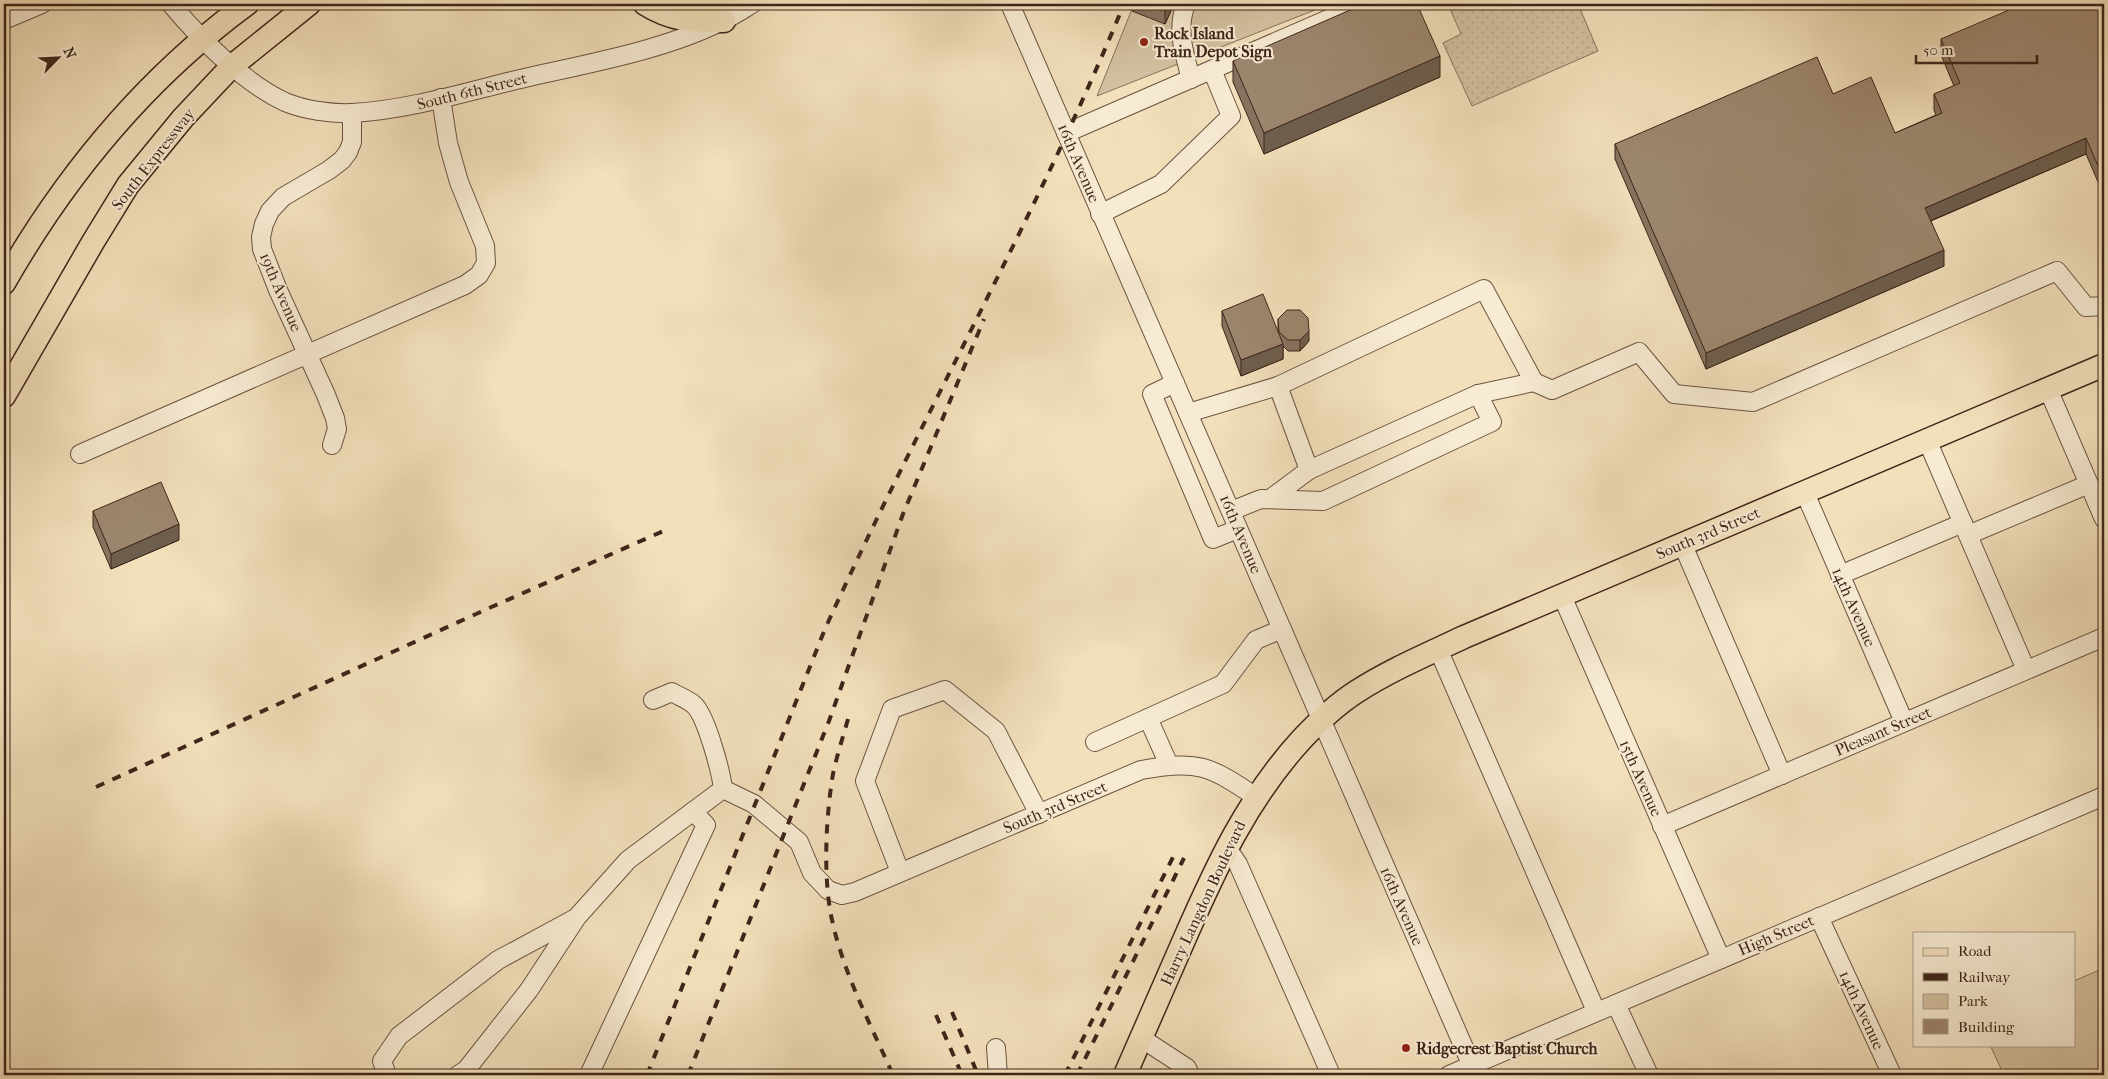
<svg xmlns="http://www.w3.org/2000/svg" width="2108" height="1079" viewBox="0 0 2108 1079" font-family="'IM FELL French Canon',serif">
	<defs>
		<pattern id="grass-dots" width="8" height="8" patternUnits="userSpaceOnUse" patternTransform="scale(1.25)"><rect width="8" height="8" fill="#d3c0a0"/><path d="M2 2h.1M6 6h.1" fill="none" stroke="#b6a589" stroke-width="1.8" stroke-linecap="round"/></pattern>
	</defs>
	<rect width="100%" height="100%" fill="#f2e0bb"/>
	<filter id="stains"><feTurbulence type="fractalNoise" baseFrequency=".004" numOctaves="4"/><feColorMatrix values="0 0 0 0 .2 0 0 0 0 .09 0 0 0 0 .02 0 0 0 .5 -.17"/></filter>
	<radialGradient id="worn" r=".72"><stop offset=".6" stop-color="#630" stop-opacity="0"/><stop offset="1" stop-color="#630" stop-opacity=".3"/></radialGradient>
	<polygon fill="url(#grass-dots)" stroke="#88725d" points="1448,4 1578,4 1598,51 1472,106 1443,43 1461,34"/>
	<g fill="#d3c0a0" stroke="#88725d">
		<polygon points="1134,4 1330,4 1097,96"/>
		<polygon points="2104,968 2104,1075 2004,1075 1990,1045 2074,1045 2074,981"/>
	</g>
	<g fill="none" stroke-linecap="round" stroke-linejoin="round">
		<g stroke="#6b5442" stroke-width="20">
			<g id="minor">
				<path d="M 171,4 C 200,39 243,82 285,102 C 304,110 332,114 352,113 C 406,110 459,94 512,81 C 578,65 661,52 722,21 C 733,16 742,10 752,4"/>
				<polyline points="1010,4 1472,1066"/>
				<path d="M 1186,4 C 1176,29 1184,53 1191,79"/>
				<polyline points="4,20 42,4"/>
				<polyline points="1066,133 1363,4"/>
				<polyline points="1100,214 1161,184 1231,116 1212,70"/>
				<polyline points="1175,383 1152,394 1213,539 1238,529"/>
				<polyline points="1278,386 1309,470"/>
				<polyline points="2048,389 2104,519"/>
				<polyline points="1188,413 1278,386 1484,289 1534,382 1552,390 1639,352 1674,394 1753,402 2057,271 2086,307 2104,306"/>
				<polyline points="1927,440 2026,670"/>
				<polyline points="332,445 337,429 335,418 326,395 278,290 262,249 261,237 264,224 270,211 283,197 329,170 342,160 348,152 352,142 352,113"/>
				<polyline points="80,454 465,285 479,275 486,263 485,246 459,182 448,143 441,98"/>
				<polyline points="1805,493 1904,722"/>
				<polyline points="1270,499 1309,470 1478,394"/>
				<polyline points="1231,511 1261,499 1323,501 1492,422 1478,394 1534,382"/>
				<polyline points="1968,535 2089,484"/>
				<polyline points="1682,543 1782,775"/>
				<polyline points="1840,575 1963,523"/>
				<polyline points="1562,596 1721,959"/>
				<polyline points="1438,649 1596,1011"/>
				<path d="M 653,700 L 672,692 C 678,696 687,699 693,704 C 706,714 721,772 723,789"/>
				<polyline points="1148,718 1169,765"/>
				<polyline points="1095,742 1223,684 1256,640 1282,629"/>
				<polyline points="1662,826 2104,637"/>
				<polyline points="1227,848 1238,864 1331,1075"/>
				<polyline points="900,872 865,781 892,709 945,690 996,731 1039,814"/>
				<polyline points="1819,917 1892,1075"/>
				<polyline points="1616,1004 1649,1075"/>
				<polyline points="1141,1038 1187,1068 1190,1075"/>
				<polyline points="996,1048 998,1075"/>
				<polyline points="387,1075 382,1061 399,1036 498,960 574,919"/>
				<path d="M 458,1075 L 466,1070 L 529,990 L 577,917 L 628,860 L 723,789 L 754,804 L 799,842 L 812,873 L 828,890 L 842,895 L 855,892 L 1141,770 C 1199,760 1208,765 1256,797"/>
				<polyline points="589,1075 706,825 693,811"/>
				<polyline points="1449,1075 2104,796"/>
			</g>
		</g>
		<g stroke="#3e251a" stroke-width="25">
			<g id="major">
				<path d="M 645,4 C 672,21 692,21 724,21"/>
				<path d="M 4,283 C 67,173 145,79 247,4"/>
				<polyline points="4,396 93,242 128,185 183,118 232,66 309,4"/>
				<path d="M 1125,1075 C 1145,1030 1164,985 1184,940 C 1216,867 1247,799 1302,739 C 1318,722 1336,705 1356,692 C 1390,670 1428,654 1464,637 L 2104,365"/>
			</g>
		</g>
		<use href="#minor" stroke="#f7ebd3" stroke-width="18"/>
		<use href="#major" stroke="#f2e0bb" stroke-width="22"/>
		<g stroke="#3e251a" stroke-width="4" stroke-dasharray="9 9" stroke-linecap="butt">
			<polyline points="1243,8 1246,4"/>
			<path d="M 848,719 C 843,737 837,755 833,774 C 826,815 823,874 831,915 C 842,971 870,1023 893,1075"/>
			<polyline points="96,787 487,609 668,529"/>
			<polyline points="952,1012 978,1075"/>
			<polyline points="936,1015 962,1075"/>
			<path d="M 647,1075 L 825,629 C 920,419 1036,218 1124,4"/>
			<polyline points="688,1075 829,721 903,514 984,319"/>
			<polyline points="1065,1075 1176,851"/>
			<polyline points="1077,1075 1184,858"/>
		</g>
	</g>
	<g fill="#86735f" stroke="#3e251a">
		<polygon points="1132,4 1174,4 1165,24 1132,11"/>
		<polygon points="2104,4 2104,196 2086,154 1931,221 1944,266 1706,369 1615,159 1615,144 1833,94 1895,133 1936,115 1934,110 1934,94 1954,86 1941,55 1941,39"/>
		<polygon points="1233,61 1440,77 1264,154 1233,82"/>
		<polygon points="1222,311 1278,333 1278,319 1309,341 1300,351 1288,351 1283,346 1283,359 1241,376 1222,326"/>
		<polygon points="93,511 179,540 111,569 93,527"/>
	</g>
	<g fill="#6d5e4d" stroke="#3e251a">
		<polygon points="1165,4 1174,4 1165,24"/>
		<polygon points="1440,56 1440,77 1264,154 1264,133"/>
		<polygon points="2086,138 2086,154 1925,223 1925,208"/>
		<polygon points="1944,250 1944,266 1706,369 1706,353"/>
		<polygon points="1309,331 1309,341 1300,351 1300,340"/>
		<polygon points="1283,344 1283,359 1241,376 1241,360"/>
		<polygon points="179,524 179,540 111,569 111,554"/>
	</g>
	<g fill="#9c866e" stroke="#3e251a">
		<polygon points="1364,4 1417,4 1440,56 1264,133 1233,61"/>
		<polygon points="2023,4 2104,4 2104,180 2086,138 1925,208 1944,250 1706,353 1615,144 1817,57 1833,94 1871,77 1895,133 1942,113 1934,94 1960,83 1941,39"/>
		<polygon points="1263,294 1283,344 1241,360 1222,311"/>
		<polygon points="1287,310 1300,310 1308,318 1309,331 1300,340 1288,340 1279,332 1278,319"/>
		<polygon points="161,482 179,524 111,554 93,511"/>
	</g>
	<g fill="#8f2418" stroke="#f7ebd3" stroke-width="2">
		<circle cx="1144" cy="42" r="5"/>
		<circle cx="1406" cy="1048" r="5"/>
	</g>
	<g text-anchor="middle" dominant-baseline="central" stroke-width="4" stroke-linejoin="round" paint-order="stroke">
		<g font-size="16" font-weight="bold" fill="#3e251a" stroke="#f7ebd3" text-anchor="start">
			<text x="1154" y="33">Rock Island<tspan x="1154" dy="18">Train Depot Sign</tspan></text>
			<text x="1416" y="1048">Ridgecrest Baptist Church</text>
		</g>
		<g font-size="16" fill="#3e251a" stroke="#f7ebd3">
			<text transform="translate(472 91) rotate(-14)">South 6th Street</text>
			<text transform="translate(153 159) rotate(-52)">South Expressway</text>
			<text transform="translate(1079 163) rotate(67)">16th Avenue</text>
			<text transform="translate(281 292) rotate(67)">19th Avenue</text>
			<text transform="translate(1708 533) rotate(-23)">South 3rd Street</text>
			<text transform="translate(1241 534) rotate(67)">16th Avenue</text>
			<text transform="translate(1854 607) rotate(66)">14th Avenue</text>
			<text transform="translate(1883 731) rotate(-23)">Pleasant Street</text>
			<text transform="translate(1641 778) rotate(66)">15th Avenue</text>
			<text transform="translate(1055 807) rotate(-23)">South 3rd Street</text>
			<text transform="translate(1203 903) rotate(-65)">Harry Langdon Boulevard</text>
			<text transform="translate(1402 906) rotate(66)">16th Avenue</text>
			<text transform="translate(1776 935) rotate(-23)">High Street</text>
			<text transform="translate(1862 1010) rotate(65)">14th Avenue</text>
		</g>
	</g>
	<rect width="2108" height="1079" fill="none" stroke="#f2e0bb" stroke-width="20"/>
	<rect x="5" y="5" width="2098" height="1069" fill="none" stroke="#3e251a" stroke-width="2.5"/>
	<rect x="10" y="10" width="2088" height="1059" fill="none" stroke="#3e251a"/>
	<rect x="1913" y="932" width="162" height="115" fill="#f7ebd3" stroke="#ad9c89"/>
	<rect x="1923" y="948" width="25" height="8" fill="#f2e0bb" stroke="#ad9c89"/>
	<text x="1958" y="956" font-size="15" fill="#3e251a">Road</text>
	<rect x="1923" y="973" width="25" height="8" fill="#3e251a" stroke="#ad9c89"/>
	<text x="1958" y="982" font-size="15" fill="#3e251a">Railway</text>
	<rect x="1923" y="994" width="25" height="15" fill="#d3c0a0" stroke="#ad9c89"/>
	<text x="1958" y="1006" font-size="15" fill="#3e251a">Park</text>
	<rect x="1923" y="1019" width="25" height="15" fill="#9c866e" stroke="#ad9c89"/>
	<text x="1958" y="1032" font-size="15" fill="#3e251a">Building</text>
	<g transform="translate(58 58) rotate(66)" stroke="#f7ebd3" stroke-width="4" paint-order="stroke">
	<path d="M0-4L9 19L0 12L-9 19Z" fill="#3e251a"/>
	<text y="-8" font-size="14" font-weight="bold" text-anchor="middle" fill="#3e251a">N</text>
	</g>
	<path d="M1916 55v8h121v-8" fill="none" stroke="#3e251a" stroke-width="2.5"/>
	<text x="1923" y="55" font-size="15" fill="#3e251a" stroke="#f7ebd3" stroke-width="4" paint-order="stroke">50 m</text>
	<rect width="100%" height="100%" filter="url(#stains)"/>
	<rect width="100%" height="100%" fill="url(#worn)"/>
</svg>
